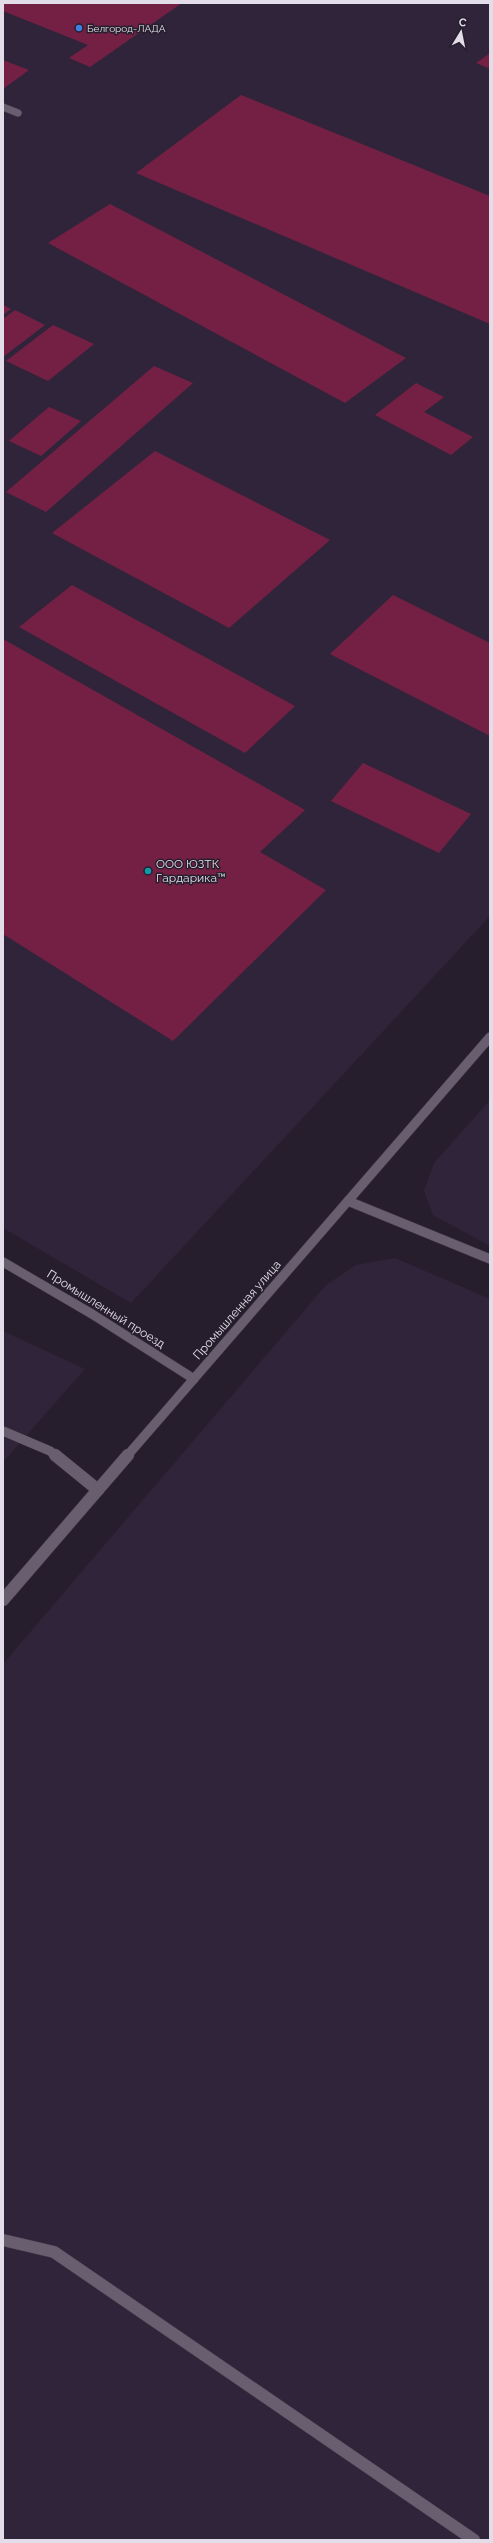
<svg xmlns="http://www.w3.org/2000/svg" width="493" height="2543" viewBox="0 0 493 2543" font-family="Raleway,sans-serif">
	<rect width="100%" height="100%" fill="#261e2d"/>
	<g fill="#2f2439">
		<polygon points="3,3 490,3 490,916 131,1303 3,1228"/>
		<polygon points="490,1100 490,1246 433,1215 424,1191 434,1163"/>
		<polygon points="395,1258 490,1299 490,2540 3,2540 3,1664 326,1285 356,1265"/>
		<polygon points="3,1331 85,1369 3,1462"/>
	</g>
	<g fill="#742045">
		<polygon points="3,3 182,3 90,67 69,58 88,45 3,11"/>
		<polygon points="490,53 490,69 476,63"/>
		<polygon points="3,60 29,70 3,89"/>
		<polygon points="241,95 490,196 490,324 136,173"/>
		<polygon points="110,204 406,358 345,403 48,243"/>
		<polygon points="3,305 11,309 3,315"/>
		<polygon points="15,310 45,325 3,357 3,319"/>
		<polygon points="53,325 94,344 48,381 6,361"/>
		<polygon points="154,366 193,383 46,512 6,492"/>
		<polygon points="416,383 444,397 424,412 473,437 451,455 375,415"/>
		<polygon points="49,407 81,421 41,456 9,441"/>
		<polygon points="155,451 330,540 229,628 52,533"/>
		<polygon points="72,585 295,706 245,753 19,627"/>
		<polygon points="393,595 490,643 490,736 330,654"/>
		<polygon points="3,639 305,810 260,852 326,890 173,1041 3,934"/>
		<polygon points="363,763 471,814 439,853 331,801"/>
	</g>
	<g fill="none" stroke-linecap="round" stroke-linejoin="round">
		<g stroke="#423b48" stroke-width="8">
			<polyline id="minor-far2" points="3,107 18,113"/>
		</g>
		<g stroke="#423b48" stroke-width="10">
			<g id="minor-far1">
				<polyline points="348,1201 490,1259"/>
				<polyline points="3,1262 92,1314 194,1379"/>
				<polyline points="3,1431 50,1451 56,1456"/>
				<polyline points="127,1456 490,1037"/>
			</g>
		</g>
		<g stroke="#423b48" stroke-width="13">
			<g id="minor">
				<polyline points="55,1455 98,1490"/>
				<polyline points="3,1600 128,1455"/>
				<polyline points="3,2240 54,2252 474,2540"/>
			</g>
		</g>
		<use href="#minor-far2" stroke="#685e70" stroke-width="7"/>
		<use href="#minor-far1" stroke="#685e70" stroke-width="9"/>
		<use href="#minor" stroke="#685e70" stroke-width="12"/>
	</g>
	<circle fill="#3f7fe0" stroke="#261e2d" stroke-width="1.5" cx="79" cy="28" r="4"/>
	<circle fill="#0f9aa8" stroke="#261e2d" stroke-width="1.5" cx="148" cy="871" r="4"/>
	<g text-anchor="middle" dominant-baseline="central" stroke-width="3" stroke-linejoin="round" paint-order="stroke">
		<g font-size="10" fill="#e2dde8" stroke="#261e2d" text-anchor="start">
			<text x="87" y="28">Белгород-ЛАДА</text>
		</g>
		<g font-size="12" fill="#e2dde8" stroke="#261e2d" text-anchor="start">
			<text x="156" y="864">ООО ЮЗТК<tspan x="156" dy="14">Гардарика™</tspan></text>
		</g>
		<g font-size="12" fill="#e2dde8" stroke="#261e2d">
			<text transform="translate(106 1309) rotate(32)">Промышленный проезд</text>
			<text transform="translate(237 1310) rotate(-49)">Промышленная улица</text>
		</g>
	</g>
	<rect width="493" height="2543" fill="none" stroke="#e2dde8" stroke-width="8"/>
	<g transform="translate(461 32) rotate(10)" stroke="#261e2d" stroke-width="3" paint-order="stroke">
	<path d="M0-3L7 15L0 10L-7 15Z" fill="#e2dde8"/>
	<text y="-6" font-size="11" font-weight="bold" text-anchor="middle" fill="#e2dde8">С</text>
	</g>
</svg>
